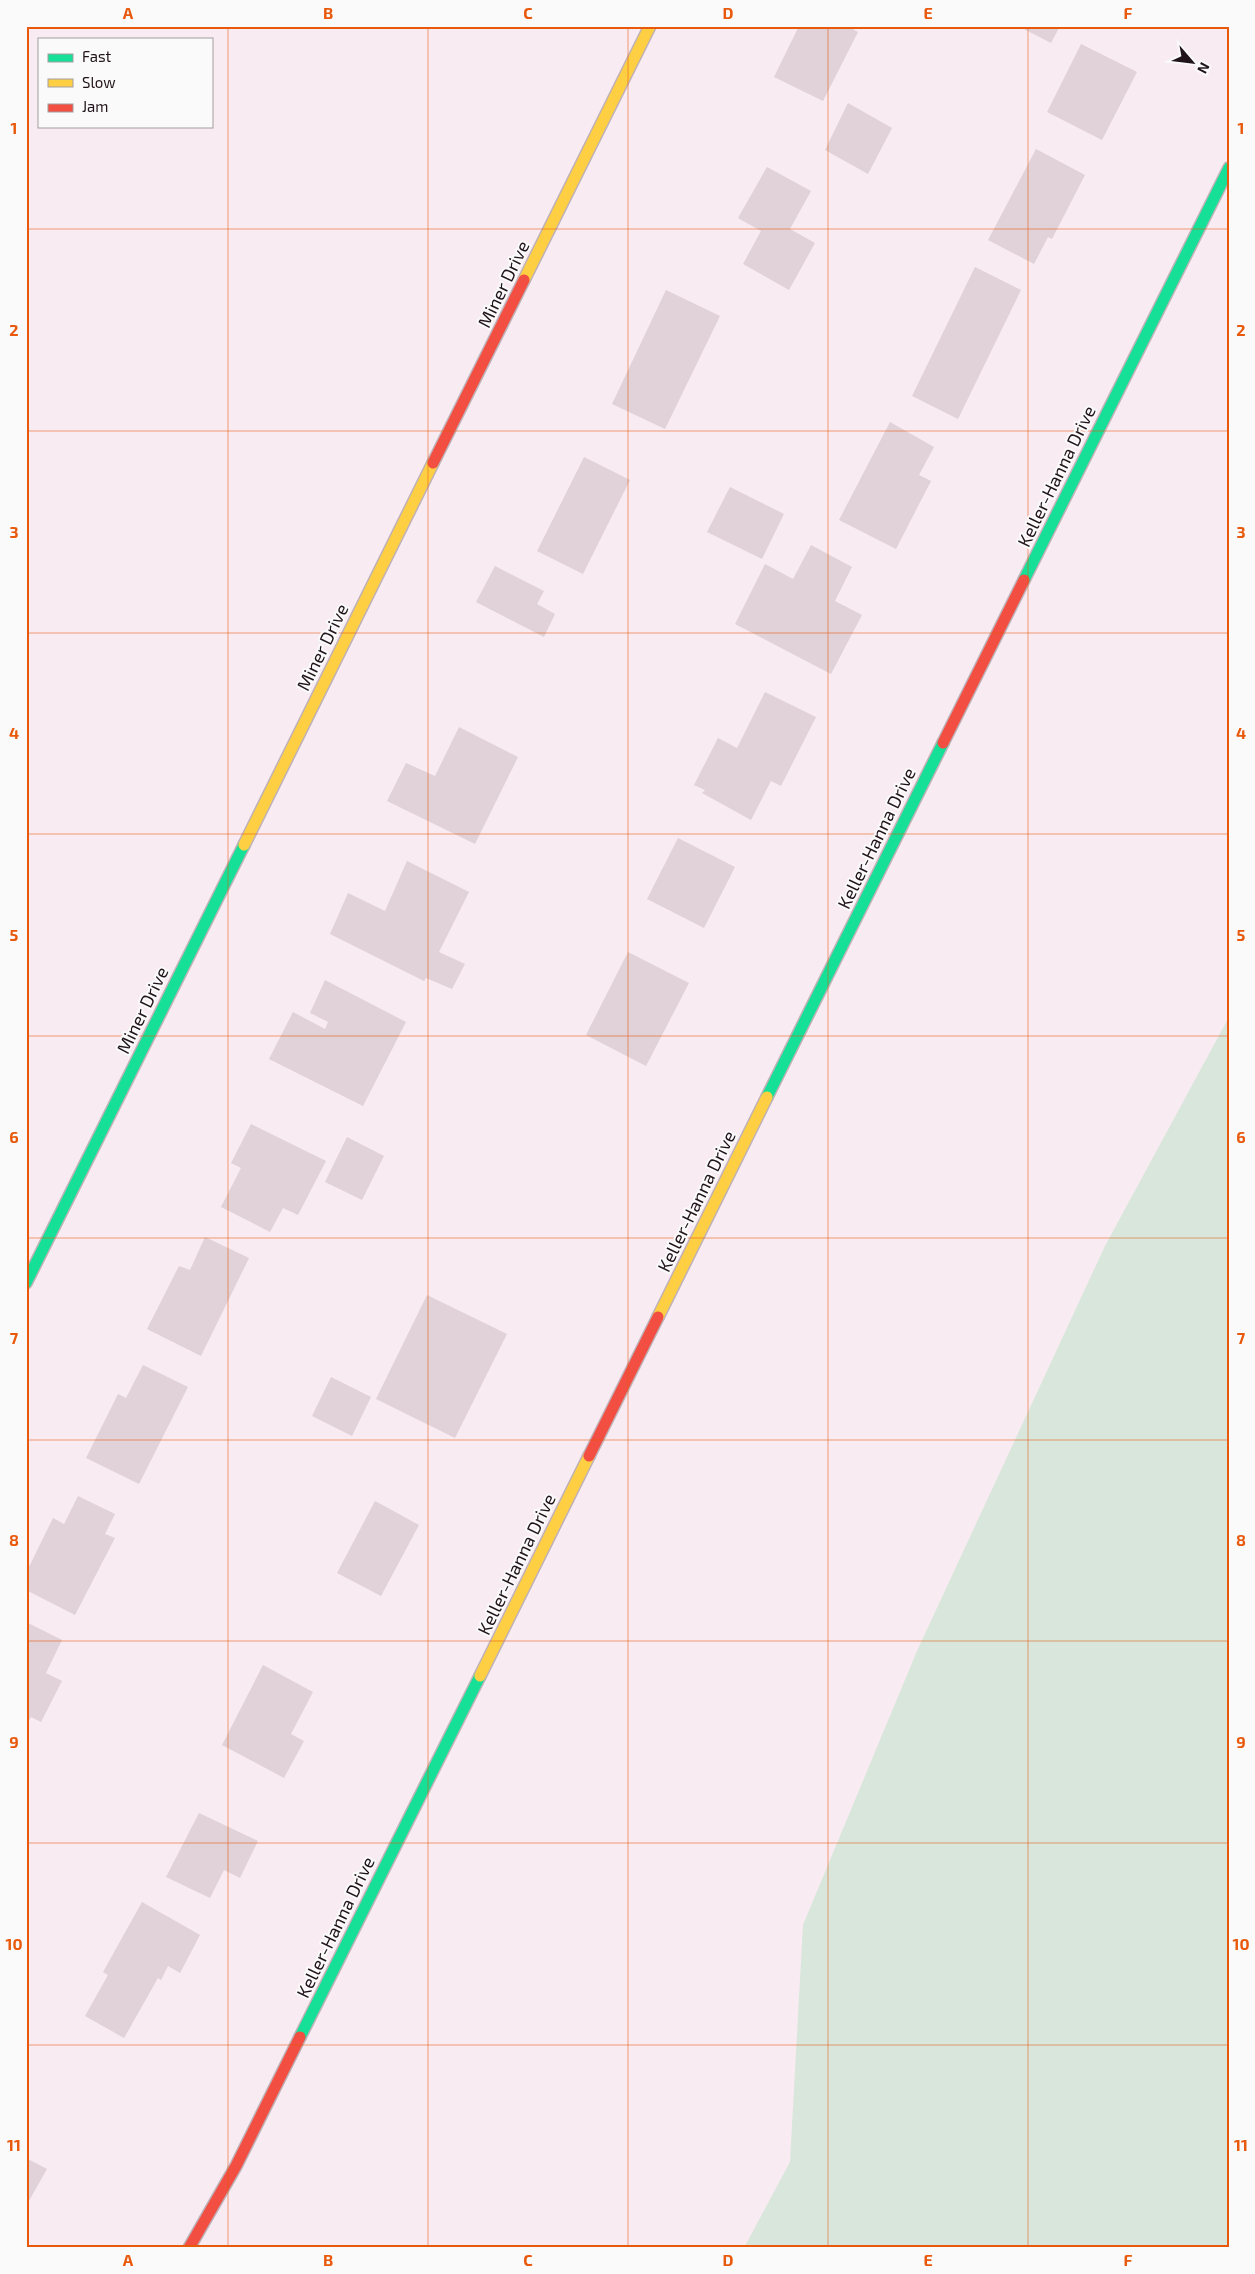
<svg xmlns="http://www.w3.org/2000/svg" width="1255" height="2274" viewBox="0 0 1255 2274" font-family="'Exo 2',sans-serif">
	<rect width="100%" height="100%" fill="#f8ebf1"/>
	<polygon fill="#d8e6db" points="1229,1017 1229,2248 744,2248 790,2162 803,1925 917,1651 1105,1246"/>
	<g fill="#e1d1d8">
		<polygon points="799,26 847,26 858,32 823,101 774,77"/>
		<polygon points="1018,26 1060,26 1051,43"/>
		<polygon points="1081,44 1137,72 1102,140 1047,112"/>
		<polygon points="848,103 892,128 868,174 825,150"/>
		<polygon points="1036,149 1085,175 1052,239 1048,237 1034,264 988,240"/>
		<polygon points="767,167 811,191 790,229 815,243 789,290 743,264 761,231 738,218"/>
		<polygon points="975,267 1021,290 958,419 912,396"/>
		<polygon points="666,290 720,316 665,429 612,404"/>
		<polygon points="890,422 934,447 919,475 931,481 896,549 839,520"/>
		<polygon points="584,457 630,480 583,574 537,551"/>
		<polygon points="730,487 784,514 762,559 707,532"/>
		<polygon points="811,545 852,567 835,601 862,615 831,674 735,624 765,564 793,579"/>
		<polygon points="495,566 544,591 537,604 555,614 544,637 476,602"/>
		<polygon points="765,692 816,717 781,786 771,781 751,820 702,793 705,790 694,785 718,738 737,748"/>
		<polygon points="459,727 518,757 475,844 387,801 406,763 435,776"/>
		<polygon points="678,838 735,867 704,928 647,899"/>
		<polygon points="407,861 469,892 439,952 465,964 452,989 426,978 424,981 330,934 348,893 385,911"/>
		<polygon points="628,952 689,983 646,1066 586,1035"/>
		<polygon points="325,980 406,1022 363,1106 269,1059 293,1012 325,1029 328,1022 310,1013"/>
		<polygon points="251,1124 326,1161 298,1215 283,1208 270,1232 221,1207 241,1168 231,1163"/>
		<polygon points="347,1137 384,1156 362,1200 325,1182"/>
		<polygon points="205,1237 249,1258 201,1356 147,1329 179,1266 190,1270"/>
		<polygon points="427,1295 507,1334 455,1438 376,1399"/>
		<polygon points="143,1365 188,1387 139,1484 86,1458 118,1394 126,1398"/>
		<polygon points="331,1377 371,1397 352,1436 312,1416"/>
		<polygon points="78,1496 115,1514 105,1534 115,1538 75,1615 26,1590 26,1573 53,1518 64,1524"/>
		<polygon points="375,1501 419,1525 381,1596 337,1573"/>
		<polygon points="26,1622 62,1640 46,1673 62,1681 41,1722 31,1717 26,1726"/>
		<polygon points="263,1665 313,1692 291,1734 304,1741 284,1778 222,1745"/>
		<polygon points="199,1813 258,1841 240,1878 224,1870 210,1898 166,1877"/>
		<polygon points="142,1902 200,1935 180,1973 168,1966 161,1980 158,1978 124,2038 85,2016 108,1975 103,1972"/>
		<polygon points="26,2158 47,2169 26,2206"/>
	</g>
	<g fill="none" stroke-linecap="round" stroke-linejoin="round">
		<g stroke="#beb1b7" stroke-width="14">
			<g id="fast">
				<polyline points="1024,580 1229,168"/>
				<polyline points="767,1097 943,743"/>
				<polyline points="26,1283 244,845"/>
				<polyline points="300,2037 480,1676"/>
			</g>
		</g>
		<g stroke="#beb1b7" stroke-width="14">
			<g id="slow">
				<polyline points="524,280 650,26"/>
				<polyline points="244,845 433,463"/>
				<polyline points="658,1317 767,1097"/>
				<polyline points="480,1676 589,1456"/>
			</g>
		</g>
		<g stroke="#beb1b7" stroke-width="14">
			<g id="jam">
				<polyline points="433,463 524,280"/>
				<polyline points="943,743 1024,580"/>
				<polyline points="589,1456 658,1317"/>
				<polyline points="189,2248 236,2166 300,2037"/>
			</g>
		</g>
		<use href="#fast" stroke="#16e098" stroke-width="11"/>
		<use href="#slow" stroke="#ffcf43" stroke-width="11"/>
		<use href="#jam" stroke="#f24e42" stroke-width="11"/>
	</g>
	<path fill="none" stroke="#e8590c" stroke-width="1" stroke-opacity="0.55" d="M 228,26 L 228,2248M 428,26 L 428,2248M 628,26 L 628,2248M 828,26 L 828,2248M 1028,26 L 1028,2248M 26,229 L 1229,229M 26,431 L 1229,431M 26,633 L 1229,633M 26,834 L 1229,834M 26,1036 L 1229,1036M 26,1238 L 1229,1238M 26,1440 L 1229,1440M 26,1641 L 1229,1641M 26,1843 L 1229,1843M 26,2045 L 1229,2045"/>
	<g text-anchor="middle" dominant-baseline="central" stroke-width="4" stroke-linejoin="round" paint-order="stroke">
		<g font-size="18" fill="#201319" stroke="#fafafa">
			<text transform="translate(503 284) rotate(-64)">Miner Drive</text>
			<text transform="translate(1056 476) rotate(-64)">Keller-Hanna Drive</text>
			<text transform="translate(322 647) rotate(-64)">Miner Drive</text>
			<text transform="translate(876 838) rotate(-64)">Keller-Hanna Drive</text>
			<text transform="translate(142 1010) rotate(-64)">Miner Drive</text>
			<text transform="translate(696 1201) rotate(-64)">Keller-Hanna Drive</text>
			<text transform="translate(516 1564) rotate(-64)">Keller-Hanna Drive</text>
			<text transform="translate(335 1927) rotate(-64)">Keller-Hanna Drive</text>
		</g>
	</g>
	<rect width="1255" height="2274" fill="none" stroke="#fafafa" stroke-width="55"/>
	<rect x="38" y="38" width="175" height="90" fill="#fafafa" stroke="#a39ea0"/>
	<rect x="48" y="54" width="25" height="8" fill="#16e098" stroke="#a39ea0"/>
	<text x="82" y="62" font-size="15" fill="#201319">Fast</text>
	<rect x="48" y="79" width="25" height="8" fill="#ffcf43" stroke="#a39ea0"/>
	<text x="82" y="88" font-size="15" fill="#201319">Slow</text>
	<rect x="48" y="104" width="25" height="8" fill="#f24e42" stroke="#a39ea0"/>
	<text x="82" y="112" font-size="15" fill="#201319">Jam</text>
	<g transform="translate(1192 62) rotate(118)" stroke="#fafafa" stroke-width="4" paint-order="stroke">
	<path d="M0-4L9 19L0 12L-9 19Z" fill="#201319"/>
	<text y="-8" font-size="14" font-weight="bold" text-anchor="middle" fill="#201319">N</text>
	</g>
	<rect x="28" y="28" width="1200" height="2218" fill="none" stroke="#e8590c" stroke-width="2"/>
	<g font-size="16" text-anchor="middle" font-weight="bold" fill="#e8590c">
		<text x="128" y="19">A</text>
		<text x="328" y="19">B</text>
		<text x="528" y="19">C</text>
		<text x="728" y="19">D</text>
		<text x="928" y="19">E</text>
		<text x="1128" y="19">F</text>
		<text x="14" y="134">1</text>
		<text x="1241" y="134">1</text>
		<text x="14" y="336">2</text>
		<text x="1241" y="336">2</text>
		<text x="14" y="538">3</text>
		<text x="1241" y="538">3</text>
		<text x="14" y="739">4</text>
		<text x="1241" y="739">4</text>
		<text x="14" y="941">5</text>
		<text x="1241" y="941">5</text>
		<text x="14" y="1143">6</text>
		<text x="1241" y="1143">6</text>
		<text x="14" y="1344">7</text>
		<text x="1241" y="1344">7</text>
		<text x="14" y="1546">8</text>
		<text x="1241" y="1546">8</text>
		<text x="14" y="1748">9</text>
		<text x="1241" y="1748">9</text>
		<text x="14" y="1950">10</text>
		<text x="1241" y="1950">10</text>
		<text x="14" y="2151">11</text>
		<text x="1241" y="2151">11</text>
		<text x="128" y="2266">A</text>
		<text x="328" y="2266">B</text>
		<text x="528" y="2266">C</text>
		<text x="728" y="2266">D</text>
		<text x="928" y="2266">E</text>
		<text x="1128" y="2266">F</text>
	</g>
</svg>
